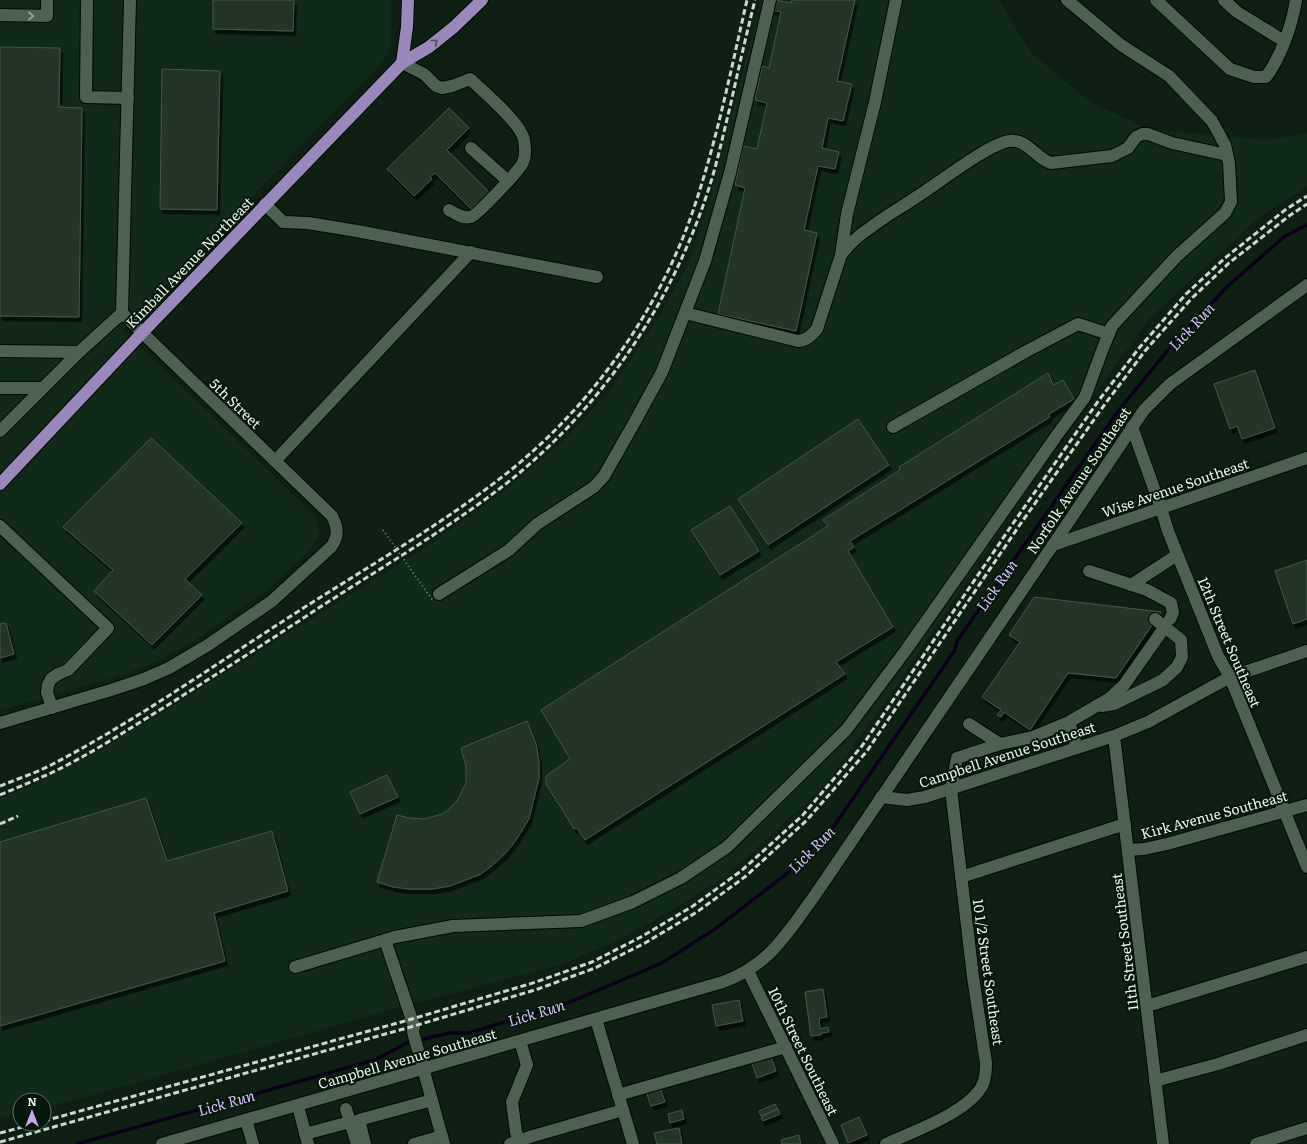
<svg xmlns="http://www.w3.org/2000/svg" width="1307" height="1144" viewBox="0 0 1307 1144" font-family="Literata,serif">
	<defs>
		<filter id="shadow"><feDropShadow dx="2.5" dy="4.5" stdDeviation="0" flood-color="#0009"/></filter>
	</defs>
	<rect width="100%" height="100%" fill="#0e2013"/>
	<g fill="#102918">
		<polygon points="0,0 391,0 391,43 387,55 377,68 123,330 314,515 317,523 319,530 317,539 310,549 270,588 193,642 156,662 116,677 0,710"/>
		<polygon points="761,0 999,0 1031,53 1091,102 1148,129 1265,140 1307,133 1307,186 1261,216 1149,319 1048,460 895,688 825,786 726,876 672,910 615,942 557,966 400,1007 90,1096 44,1107 44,1100 20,1100 20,1113 0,1118 0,798 19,791 93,754 179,702 421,550 499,495 565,439 612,388 656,322 686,268 707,207"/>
	</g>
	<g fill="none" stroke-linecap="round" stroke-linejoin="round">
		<polyline stroke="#0a0019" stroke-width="3.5" points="77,1144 375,1060 407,1043 449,1033 469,1033 570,1002 662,963 715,929 785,875 832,829 955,650 957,641 1119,410 1172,345 1229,285 1285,236 1307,225"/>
	</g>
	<g fill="#213426" stroke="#445849" filter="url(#shadow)">
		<polygon points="213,0 294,0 293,31 213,29"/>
		<polygon points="775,0 791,3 792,0 855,0 837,81 852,84 843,121 828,118 822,148 839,152 835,169 818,166 804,230 817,233 796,331 718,314 745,188 735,185 743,146 757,149 767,103 755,100 762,66 769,68 781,12 772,10"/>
		<polygon points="0,47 60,48 59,107 82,108 79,317 0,316"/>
		<polygon points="162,69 220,71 217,210 160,209"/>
		<polygon points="449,108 469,128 447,150 489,192 471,209 435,173 430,177 432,179 414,196 387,169"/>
		<polygon points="1255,370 1275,428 1242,439 1237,426 1230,429 1214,384"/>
		<polygon points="1048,373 1053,385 1063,380 1074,399 1049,414 1050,417 850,541 854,547 848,551 893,627 836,662 845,674 585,840 577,828 574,829 546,784 546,776 570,759 541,710 828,526 823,520 900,470 899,467"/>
		<polygon points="858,419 889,465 768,545 738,499"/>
		<polygon points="151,438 242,523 185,579 202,595 152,645 94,591 113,570 63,527"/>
		<polygon points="730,506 759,551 720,575 691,530"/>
		<polygon points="1307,560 1307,619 1293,624 1275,571"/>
		<polygon points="1034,597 1161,612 1116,678 1068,673 1030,730 1004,712 1001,717 997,715 1001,710 982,697 1020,642 1009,635"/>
		<polygon points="6,623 14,654 0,658 0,624"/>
		<polygon points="527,721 536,744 539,761 539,778 529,819 516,840 506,853 494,864 481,874 450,886 433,889 408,889 393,887 377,882 397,815 409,818 424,819 442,814 448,810 457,801 466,783 466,766 461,748"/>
		<polygon points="387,775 398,797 360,814 350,792"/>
		<polygon points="146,798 167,861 272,831 288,891 214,913 225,961 0,1026 0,842"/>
		<polygon points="823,989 827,1017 819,1018 820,1029 828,1027 829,1032 821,1033 821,1035 811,1036 805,992"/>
		<polygon points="739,1000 743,1021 716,1026 712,1005"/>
		<polygon points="770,1054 776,1071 757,1078 751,1060"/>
		<polygon points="660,1087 665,1102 651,1106 646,1091"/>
		<polygon points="775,1104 777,1109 761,1116 759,1111"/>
		<polygon points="778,1109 780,1114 763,1121 761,1117"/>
		<polygon points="682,1110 684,1119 670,1123 668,1114"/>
		<polygon points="859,1117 867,1135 848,1143 841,1125"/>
		<polygon points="679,1128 682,1144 657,1144 654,1133"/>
		<polygon points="799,1135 801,1144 782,1144 781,1140"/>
	</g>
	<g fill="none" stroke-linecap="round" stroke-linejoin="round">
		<g stroke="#000a02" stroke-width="14">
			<g id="minor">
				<polyline points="87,0 86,97 128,98"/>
				<path d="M 1156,0 L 1230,69 L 1254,77 L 1266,77 C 1281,57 1292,25 1296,0"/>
				<polyline points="1224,0 1237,12 1284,41"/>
				<polyline points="0,15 47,16 47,0"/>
				<path d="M 402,63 L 424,74 L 436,86 L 442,88 L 452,86 L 470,79 C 484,92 521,123 524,140 C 525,146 526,156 523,162 C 521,169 477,215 471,217 C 463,219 456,214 449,210"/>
				<polyline points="471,148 508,181"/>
				<polyline points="265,204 283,222 308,223 357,231 597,277"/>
				<polyline points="841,255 847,214 875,102 896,0"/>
				<path d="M 685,313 L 798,341 C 807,340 811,336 817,329 L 841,255 C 849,244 859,235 870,228 C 885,216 902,207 918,196 C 937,184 991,142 1010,141 C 1028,139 1036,159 1051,163 L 1112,156 L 1128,148 L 1136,137 L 1142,134 L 1148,134 L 1172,143 L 1227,155"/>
				<polyline points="0,351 79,352"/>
				<polyline points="0,388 43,388"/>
				<polyline points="893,427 1025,352 1078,324 1109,334"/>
				<polyline points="1132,427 1161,508 1168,531 1218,656 1230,677 1307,867"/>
				<polyline points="0,431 79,352 122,313"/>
				<polyline points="275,461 471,252"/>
				<polyline points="0,526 108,628 68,670 58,674 51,679 48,685 47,692 52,708"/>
				<polyline points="1053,545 1307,458"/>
				<polyline points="1089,571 1147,590 1171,603 1173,613 1170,619"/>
				<polyline points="1131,585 1177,555"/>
				<polyline points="439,594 509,550 537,524 594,487 604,476 633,425 662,372 705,261 730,173 770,0"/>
				<polyline points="1102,706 1114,704 1163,680 1177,667 1182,657 1181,640 1155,619"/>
				<polyline points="1069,722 1077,748"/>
				<path d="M 0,723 L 111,690 L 144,679 L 169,668 L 208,645 L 272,601 L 331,547 C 339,536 338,528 332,516 L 122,313 L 130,0"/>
				<polyline points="969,724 1000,744"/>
				<polyline points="1114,736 1163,1144"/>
				<polyline points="881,797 907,800 925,797 1114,736 1148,722 1230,677 1307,651"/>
				<polyline points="1128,850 1144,849 1167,844 1307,805"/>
				<polyline points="961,877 1125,824"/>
				<polyline points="385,940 414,1026 413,1032 444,1144"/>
				<polyline points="295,967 395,937 453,926 581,921 633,902 681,878 727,847 846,730 906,650 1057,435 1085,397 1103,348 1112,326 1177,256 1225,213 1231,202 1229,163 1225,145 1212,121 1169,76 1121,45 1067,0"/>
				<polyline points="748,971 833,1144"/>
				<polyline points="1147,1006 1307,957"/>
				<polyline points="596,1019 633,1144"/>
				<polyline points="1155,1081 1218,1064 1307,1035"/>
				<polyline points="618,1095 786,1047"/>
				<polyline points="298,1106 308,1144"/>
				<polyline points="346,1109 357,1144"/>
				<polyline points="246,1120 253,1144"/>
				<polyline points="305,1134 350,1122"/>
				<polyline points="519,1141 516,1132 512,1102 527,1065 520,1041"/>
				<path d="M 162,1144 L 723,982 C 770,964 785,936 813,898 L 1053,545 L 1144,410 L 1170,384 L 1307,285"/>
				<polyline points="365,1144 359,1120 432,1100"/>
				<polyline points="414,1144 442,1136"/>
				<polyline points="510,1144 533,1136 623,1110"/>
				<path d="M 886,1144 C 914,1131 970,1112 983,1084 C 986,1077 986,1070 986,1063 L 973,977 L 951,789 L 957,758 L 1000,744 L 1033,737 L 1069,722 L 1110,698 L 1124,685 L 1162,631"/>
				<polyline points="1256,1144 1307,1128"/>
			</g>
		</g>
		<g stroke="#000a02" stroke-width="14">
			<g id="major">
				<polyline points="402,63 407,27 408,0"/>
				<polyline points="0,484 142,333 402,63 429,47 454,27 482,0"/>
			</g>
		</g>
		<use href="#minor" stroke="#4d6152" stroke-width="12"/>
		<use href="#major" stroke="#9988b9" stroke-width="12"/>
		<g stroke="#cbd8ce" stroke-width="3" stroke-dasharray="6 3" stroke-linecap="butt">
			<path d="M 0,786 C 17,779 36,773 53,764 C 135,721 213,666 291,616 C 362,570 435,529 502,477 C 586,412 652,321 689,222 C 715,150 730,74 747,0"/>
			<path d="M 0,795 C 18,787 36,780 53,772 C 91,754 127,730 163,708 C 214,676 264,644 314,611 C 380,568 450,528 512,479 C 604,404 671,304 708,191 C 717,164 723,135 730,107 C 738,71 746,36 755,0"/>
			<polyline points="0,824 18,816"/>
			<polyline points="44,1121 412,1019 536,982 592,962 641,937 693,906 741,871 802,816 862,746 1014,522 1099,400 1140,347 1186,294 1225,258 1285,210 1307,196"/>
			<polyline points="0,1133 34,1124"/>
			<polyline points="0,1142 414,1026 538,989 595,968 645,943 697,912 746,876 807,820 867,751 1019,526 1105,404 1145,351 1191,299 1229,263 1289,216 1307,204"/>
		</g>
		<polyline stroke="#7c8b80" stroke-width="2" stroke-dasharray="1 3" stroke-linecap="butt" points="383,530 433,601"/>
	</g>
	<defs><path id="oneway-chevron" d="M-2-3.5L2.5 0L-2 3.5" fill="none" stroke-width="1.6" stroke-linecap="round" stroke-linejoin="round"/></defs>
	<use stroke="#9bab9f" href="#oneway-chevron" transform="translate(31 16) rotate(1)"/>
	<use stroke="#484a59" href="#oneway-chevron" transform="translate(435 42) rotate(-39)"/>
	<g text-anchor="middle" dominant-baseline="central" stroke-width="4" stroke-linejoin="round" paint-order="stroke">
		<g font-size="14" fill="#e9f5ec" stroke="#05170b">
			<text transform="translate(189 262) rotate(-46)">Kimball Avenue Northeast</text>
			<text transform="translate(236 403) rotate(44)">5th Street</text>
			<text transform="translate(1078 480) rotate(-56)">Norfolk Avenue Southeast</text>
			<text transform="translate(1175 487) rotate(-19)">Wise Avenue Southeast</text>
			<text transform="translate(1230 642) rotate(67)">12th Street Southeast</text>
			<text transform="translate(1007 754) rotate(-18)">Campbell Avenue Southeast</text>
			<text transform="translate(1214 814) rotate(-15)">Kirk Avenue Southeast</text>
			<text transform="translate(1124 942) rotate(-97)">11th Street Southeast</text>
			<text transform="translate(989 972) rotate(82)">10 1/2 Street Southeast</text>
			<text transform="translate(804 1051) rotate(64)">10th Street Southeast</text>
			<text transform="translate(407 1058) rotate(-16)">Campbell Avenue Southeast</text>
		</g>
		<g font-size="15" font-style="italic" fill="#dabffe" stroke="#05170b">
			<text transform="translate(1191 326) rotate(-47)">Lick Run</text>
			<text transform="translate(996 585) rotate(-55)">Lick Run</text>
			<text transform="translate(811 849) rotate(-46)">Lick Run</text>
			<text transform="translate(536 1012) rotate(-17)">Lick Run</text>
			<text transform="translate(226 1102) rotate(-16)">Lick Run</text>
		</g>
	</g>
	<g transform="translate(32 1112)"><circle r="19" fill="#05170b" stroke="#607065"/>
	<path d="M0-3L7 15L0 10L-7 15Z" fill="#c6a6f0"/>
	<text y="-6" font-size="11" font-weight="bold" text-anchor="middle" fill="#e9f5ec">N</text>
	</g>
</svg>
